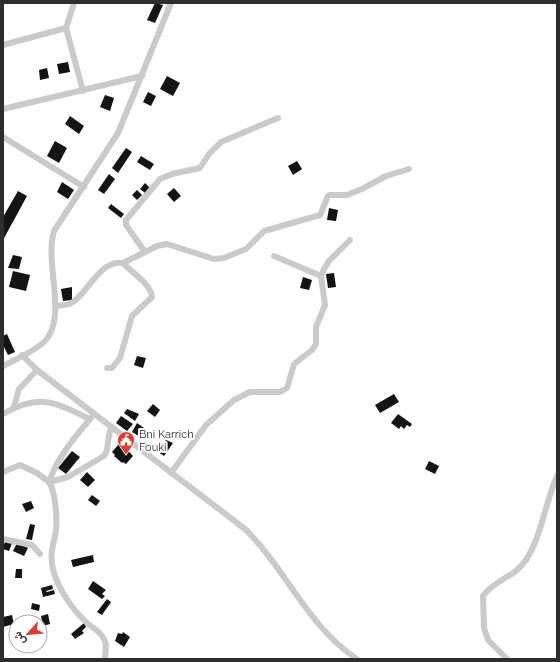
<svg xmlns="http://www.w3.org/2000/svg" width="560" height="662" viewBox="0 0 560 662" font-family="Raleway,Vazirmatn,sans-serif">
	<rect width="100%" height="100%" fill="#fff"/>
	<g fill="#141414">
		<polygon points="155,3 163,5 155,23 147,20"/>
		<polygon points="68,62 70,72 59,74 57,64"/>
		<polygon points="47,68 49,78 40,80 39,70"/>
		<polygon points="167,76 180,83 173,96 160,89"/>
		<polygon points="148,92 156,96 151,106 143,102"/>
		<polygon points="105,95 114,98 110,111 100,107"/>
		<polygon points="70,116 84,126 79,134 65,124"/>
		<polygon points="55,141 67,148 59,163 47,156"/>
		<polygon points="126,148 132,152 118,173 112,168"/>
		<polygon points="141,156 154,164 150,170 137,162"/>
		<polygon points="297,161 302,169 293,175 288,166"/>
		<polygon points="109,174 115,179 104,194 98,190"/>
		<polygon points="62,182 74,190 68,199 57,192"/>
		<polygon points="145,183 150,188 145,193 140,189"/>
		<polygon points="174,188 181,196 174,202 167,194"/>
		<polygon points="137,190 142,195 137,200 132,195"/>
		<polygon points="18,191 27,196 3,240 3,217"/>
		<polygon points="111,204 124,214 121,218 108,208"/>
		<polygon points="329,208 338,210 336,221 327,220"/>
		<polygon points="13,255 22,257 19,269 8,268"/>
		<polygon points="13,271 30,275 26,291 9,287"/>
		<polygon points="334,273 336,287 328,288 326,274"/>
		<polygon points="303,277 312,280 309,290 300,288"/>
		<polygon points="72,287 72,300 63,301 61,289"/>
		<polygon points="7,334 15,352 8,355 3,345 3,336"/>
		<polygon points="137,356 146,358 143,368 134,365"/>
		<polygon points="394,394 399,402 380,413 375,405"/>
		<polygon points="153,404 160,410 155,417 147,411"/>
		<polygon points="127,409 139,414 135,421 124,413"/>
		<polygon points="398,414 412,424 410,427 407,425 404,429 401,426 399,429 391,423"/>
		<polygon points="121,416 133,424 127,431 116,423"/>
		<polygon points="137,423 147,430 142,438 132,432"/>
		<polygon points="166,440 173,443 164,456 157,451"/>
		<polygon points="119,444 123,447 124,446 133,456 126,464 123,462 122,463 114,456 115,455 112,452"/>
		<polygon points="72,451 80,457 66,474 58,468"/>
		<polygon points="429,461 439,466 435,474 425,469"/>
		<polygon points="87,472 95,480 88,487 80,480"/>
		<polygon points="92,495 100,501 96,506 88,500"/>
		<polygon points="31,501 34,508 26,512 22,504"/>
		<polygon points="30,524 35,525 32,540 26,539"/>
		<polygon points="5,541 12,543 9,551 3,549"/>
		<polygon points="17,543 28,548 24,556 13,551"/>
		<polygon points="93,555 94,562 73,567 71,560"/>
		<polygon points="16,569 22,569 22,578 15,578"/>
		<polygon points="93,581 106,590 102,594 105,596 102,599 88,589"/>
		<polygon points="52,585 53,589 46,591 47,592 54,590 55,594 43,597 41,588"/>
		<polygon points="107,599 111,602 102,615 97,612"/>
		<polygon points="32,603 40,605 39,611 31,609"/>
		<polygon points="48,614 50,624 43,626 41,616"/>
		<polygon points="12,615 14,624 3,627 3,617"/>
		<polygon points="84,623 86,627 82,631 84,633 75,639 71,634"/>
		<polygon points="123,632 130,637 124,647 115,641 118,633 122,634"/>
	</g>
	<g fill="none" stroke-linecap="round" stroke-linejoin="round">
		<g stroke="#cacaca" stroke-width="6">
			<polyline points="74,3 66,28 83,91"/>
			<polyline points="3,45 66,28"/>
			<polyline points="3,109 142,76"/>
			<polyline points="3,137 84,187"/>
			<polyline points="145,252 157,246 167,244 214,259 224,258 246,249 264,231 320,215 328,196 330,195 347,195 362,189 386,176 409,169"/>
			<polyline points="274,256 321,276"/>
			<path d="M 55,306 C 60,305 69,306 73,302 C 88,292 101,259 123,263"/>
			<path d="M 22,355 L 37,370 L 245,529 C 286,569 308,627 357,659"/>
			<path d="M 3,366 C 16,359 34,352 45,341 C 68,316 44,263 54,231 L 118,133 L 171,3"/>
			<path d="M 107,368 L 112,368 L 120,358 L 132,316 L 152,297 C 151,284 132,273 123,263 L 145,252 L 126,225 L 126,220 L 160,179 L 172,174 L 200,168 L 209,154 L 221,142 L 278,118"/>
			<polyline points="14,407 19,389 37,370"/>
			<path d="M 3,414 C 40,393 54,402 90,419 L 91,418"/>
			<path d="M 90,419 C 74,438 57,458 49,482 C 56,492 58,524 55,536 C 52,548 50,557 53,569 C 57,587 72,609 85,621 C 92,628 101,631 105,641 C 107,645 105,654 105,659"/>
			<path d="M 3,472 L 20,465 L 37,473 L 49,482 L 68,477 L 104,456 C 110,449 106,437 112,427"/>
			<polyline points="171,473 206,425 234,400 250,392 280,392 287,388 294,364 312,350 316,344 316,327 325,305 321,276 324,269 329,261 350,240"/>
			<polyline points="3,539 32,545 40,554"/>
			<path d="M 507,659 L 488,640 L 484,628 L 483,596 C 494,580 515,577 526,560 C 542,535 545,503 557,476"/>
		</g>
	</g>
	<defs>
		<g id="civic-pin" transform="scale(0.9)"><path d="M0 17L-7.5 6A9.5 9.5 0 1 1 7.5 6Z" fill="#e03b33" stroke="#fff"/><path d="M-.6-6.5H3V-4.5H.6V-3L4-1V1h2V6H-6V1h2V-1L-.6-3ZM-1.2 2.5V6h2.4V2.5Z" fill="#fff"/></g>
	</defs>
	<g fill-rule="evenodd">
		<use href="#civic-pin" x="126" y="440"/>
	</g>
	<g text-anchor="middle" dominant-baseline="central" stroke-width="4" stroke-linejoin="round" paint-order="stroke">
		<g font-size="11" fill="#2d2d2d" stroke="#fff" text-anchor="start">
			<text x="139" y="434">Bni Karrich<tspan x="139" dy="13">Fouki</tspan></text>
		</g>
	</g>
	<rect width="560" height="662" fill="none" stroke="#2d2d2d" stroke-width="8"/>
	<g transform="translate(28 634) rotate(243)"><circle r="19" fill="#ffffff" stroke="#ababab"/>
	<path d="M0-3L7 15L0 10L-7 15Z" fill="#e03b33"/>
	<text y="-6" font-size="11" font-weight="bold" text-anchor="middle" fill="#2d2d2d">ش</text>
	</g>
</svg>
